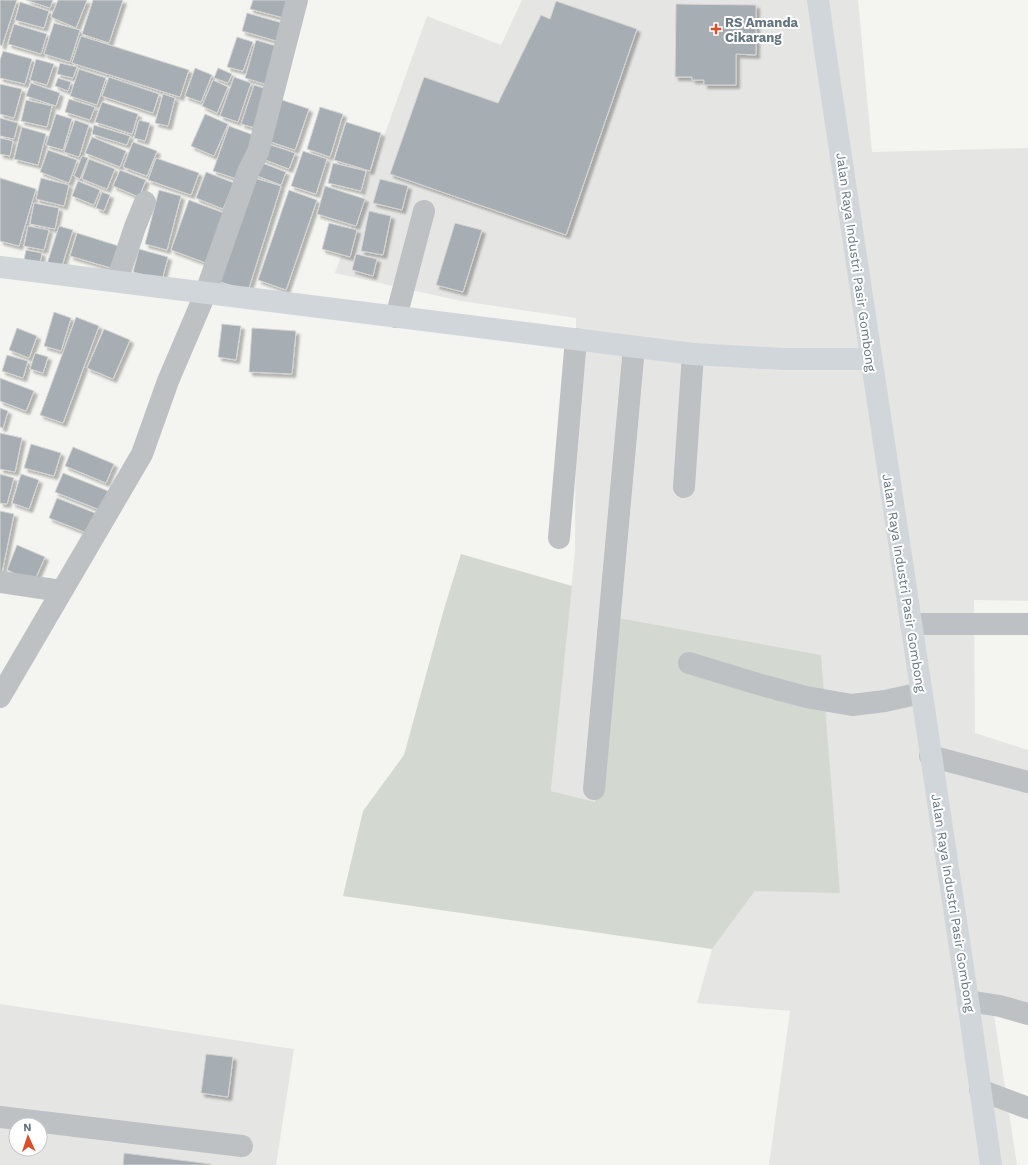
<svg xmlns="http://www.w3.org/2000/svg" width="1028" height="1165" viewBox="0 0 1028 1165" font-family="'Work Sans',sans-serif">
	<defs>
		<filter id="shadow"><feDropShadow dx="3.5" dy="3.5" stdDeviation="1" flood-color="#0004"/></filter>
	</defs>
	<rect width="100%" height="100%" fill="#f4f4f0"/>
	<g fill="#e5e6e4" fill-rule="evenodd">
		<polygon points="522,0 858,0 872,152 1028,148 1028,601 974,600 975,733 1028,750 1028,1025 994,1015 1017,1165 769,1165 790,1011 697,1003 712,949 755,891 840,892 618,618 595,803 551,791 575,550 576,318 461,301 335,273 427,16 501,45"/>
		<path d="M 0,1004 L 294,1049 L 276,1165 L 0,1165 ZM 16,1125 L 40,1125 L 40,1149 L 16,1149 Z"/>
	</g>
	<polygon fill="#d3d9d0" points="461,554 572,586 551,791 595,802 618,618 821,655 840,893 755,891 712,949 343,896 363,811 404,755 444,609"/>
	<g fill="#a7aeb3" stroke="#d5d5d3" filter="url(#shadow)">
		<polygon points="0,0 17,0 2,46 0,45"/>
		<polygon points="26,0 53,0 50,8"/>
		<polygon points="58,0 87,0 76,28 51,17"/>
		<polygon points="93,0 123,0 109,43 82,34"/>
		<polygon points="253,0 289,0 284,18 250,9"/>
		<polygon points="556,1 637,29 566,235 390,174 424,77 498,103 541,15 550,19"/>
		<polygon points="20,2 49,11 44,28 15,20"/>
		<polygon points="676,4 756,5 756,55 736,54 736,85 704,85 704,80 692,80 692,77 675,77"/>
		<polygon points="247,13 286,24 280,42 242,31"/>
		<polygon points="54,23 80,30 70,62 44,54"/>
		<polygon points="14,24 47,34 41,54 8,44"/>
		<polygon points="81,36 189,70 180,97 72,63"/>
		<polygon points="237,37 253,42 243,71 227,67"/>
		<polygon points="256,40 283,48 271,86 245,78"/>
		<polygon points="3,51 32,59 25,84 0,78 0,60"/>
		<polygon points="36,59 54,64 47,85 30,80"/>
		<polygon points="60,63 77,67 73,78 57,74"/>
		<polygon points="195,68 212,75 201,102 185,96"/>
		<polygon points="218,68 232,74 228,83 214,78"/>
		<polygon points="79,69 106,78 97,105 70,96"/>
		<polygon points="109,77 159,94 153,113 102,96"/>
		<polygon points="234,77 251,83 238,122 220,116"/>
		<polygon points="58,78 71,82 68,91 55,86"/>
		<polygon points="213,80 228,87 217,113 202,106"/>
		<polygon points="31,83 60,93 56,106 26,96"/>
		<polygon points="0,84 22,89 14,118 0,114"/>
		<polygon points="254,85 271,90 259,129 241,124"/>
		<polygon points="163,94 175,98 168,126 155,123"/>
		<polygon points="69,99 95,107 90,120 65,112"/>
		<polygon points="279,99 309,109 295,150 265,140"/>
		<polygon points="26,100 52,106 47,127 21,121"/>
		<polygon points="102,102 138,114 132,134 95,122"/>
		<polygon points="320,107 343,114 330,157 307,149"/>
		<polygon points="56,114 72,119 63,150 46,145"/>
		<polygon points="205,114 228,124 214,156 191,146"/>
		<polygon points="0,118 18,123 14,139 0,136"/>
		<polygon points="75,120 89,125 79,157 64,152"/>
		<polygon points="139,120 150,123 145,141 134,138"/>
		<polygon points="346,122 381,133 370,171 334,160"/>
		<polygon points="94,125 130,136 127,145 92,134"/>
		<polygon points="229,126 256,136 240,180 213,171"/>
		<polygon points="22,127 46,134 38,165 14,159"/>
		<polygon points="92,137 126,151 120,167 85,153"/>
		<polygon points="0,138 13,141 10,156 0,154"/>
		<polygon points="133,142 157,151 147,176 123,167"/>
		<polygon points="265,143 295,153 289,169 260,158"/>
		<polygon points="48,150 77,160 69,183 40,172"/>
		<polygon points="303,151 327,159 316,194 291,186"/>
		<polygon points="82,156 88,158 80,179 74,176"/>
		<polygon points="156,158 199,173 191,195 148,180"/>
		<polygon points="89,159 115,169 107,189 82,179"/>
		<polygon points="257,161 286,172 281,185 252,174"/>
		<polygon points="333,163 366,171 361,191 328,183"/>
		<polygon points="120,170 146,180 139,197 113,186"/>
		<polygon points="206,172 234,183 223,209 196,198"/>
		<polygon points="251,177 281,186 248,291 218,281"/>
		<polygon points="0,178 36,189 19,246 0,241"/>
		<polygon points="41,178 69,185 64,206 36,199"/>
		<polygon points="380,179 408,186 402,210 373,203"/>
		<polygon points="78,181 100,190 94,205 72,196"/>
		<polygon points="325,186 365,199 356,226 317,214"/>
		<polygon points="159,190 181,196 167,250 145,244"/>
		<polygon points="289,190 317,200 286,290 258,280"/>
		<polygon points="102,192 110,195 104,211 96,208"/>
		<polygon points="189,200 224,213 206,263 171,250"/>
		<polygon points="34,203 59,208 55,229 30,224"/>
		<polygon points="369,211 391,216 383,255 361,251"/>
		<polygon points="329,223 357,230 350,257 322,249"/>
		<polygon points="455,223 482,230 463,292 436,285"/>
		<polygon points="28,226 49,230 44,250 24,246"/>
		<polygon points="59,226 73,230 61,269 47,264"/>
		<polygon points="77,233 125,248 118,270 70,256"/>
		<polygon points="139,249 168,257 162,280 133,272"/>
		<polygon points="26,250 42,253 39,268 23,265"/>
		<polygon points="356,254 377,259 373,276 352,270"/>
		<polygon points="54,312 71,318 61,351 44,346"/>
		<polygon points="76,317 99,326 63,423 40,415"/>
		<polygon points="222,324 241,326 236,360 218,357"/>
		<polygon points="17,328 37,336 29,358 9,350"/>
		<polygon points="252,328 296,331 292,374 249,372"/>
		<polygon points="104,329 130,340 113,379 87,368"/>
		<polygon points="35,353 48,357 43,373 30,369"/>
		<polygon points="7,355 28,361 23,378 2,371"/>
		<polygon points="0,378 34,391 26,411 0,401"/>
		<polygon points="0,408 8,411 3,428 0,427"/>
		<polygon points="0,433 22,438 15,472 0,469"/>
		<polygon points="31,444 61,453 54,476 24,468"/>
		<polygon points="73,447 114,464 106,483 65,466"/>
		<polygon points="63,473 108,491 100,510 55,492"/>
		<polygon points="0,474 14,478 7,504 0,503"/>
		<polygon points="21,474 39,480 29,509 12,503"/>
		<polygon points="57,498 95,513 87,533 49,518"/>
		<polygon points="0,511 14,514 1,577 0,577"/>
		<polygon points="17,545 45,557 34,582 7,570"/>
		<polygon points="206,1054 233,1057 228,1097 201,1093"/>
		<polygon points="124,1153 211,1164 211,1165 123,1165"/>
	</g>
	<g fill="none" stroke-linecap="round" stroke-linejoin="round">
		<g stroke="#bdc1c4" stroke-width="22">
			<polyline points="117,281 135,227 145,202"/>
			<polyline points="396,317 424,211"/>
			<polyline points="684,487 693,354"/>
			<polyline points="559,538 576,339"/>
			<polyline points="0,582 61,591"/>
			<polyline points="911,624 1028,624"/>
			<polyline points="689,663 758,684 806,697 852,705 885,701 921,693"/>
			<polyline points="0,697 142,454 168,381 206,292 248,172 258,152 297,0"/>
			<polyline points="930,756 1028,782"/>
			<polyline points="594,789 634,347"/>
			<polyline points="968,1001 1000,1006 1028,1014"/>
			<polyline points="980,1090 1028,1108"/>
			<polyline points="0,1117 242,1146"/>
		</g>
		<g stroke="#d1d6da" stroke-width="22">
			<polyline points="818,0 826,57 968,1001 991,1165"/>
			<polyline points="0,267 693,354 784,359 870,359"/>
		</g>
	</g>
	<path fill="#d94e2b" stroke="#fff" stroke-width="1.5" d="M714 23h4v4h4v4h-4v4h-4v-4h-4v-4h4z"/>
	<g text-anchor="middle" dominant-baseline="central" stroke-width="4" stroke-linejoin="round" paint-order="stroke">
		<g font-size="13" font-weight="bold" fill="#657580" stroke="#fff" text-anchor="start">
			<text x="725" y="22">RS Amanda<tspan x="725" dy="15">Cikarang</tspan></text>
		</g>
		<g font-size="13" fill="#657580" stroke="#fff">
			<text transform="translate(856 262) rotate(82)">Jalan Raya Industri Pasir Gombong</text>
			<text transform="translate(904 583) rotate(81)">Jalan Raya Industri Pasir Gombong</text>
			<text transform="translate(953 903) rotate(81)">Jalan Raya Industri Pasir Gombong</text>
		</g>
	</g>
	<g transform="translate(28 1137) rotate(357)"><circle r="19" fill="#ffffff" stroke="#c1c8cc"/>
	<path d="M0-3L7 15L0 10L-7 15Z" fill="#d94e2b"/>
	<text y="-6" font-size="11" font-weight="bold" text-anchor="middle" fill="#657580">N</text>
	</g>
</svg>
